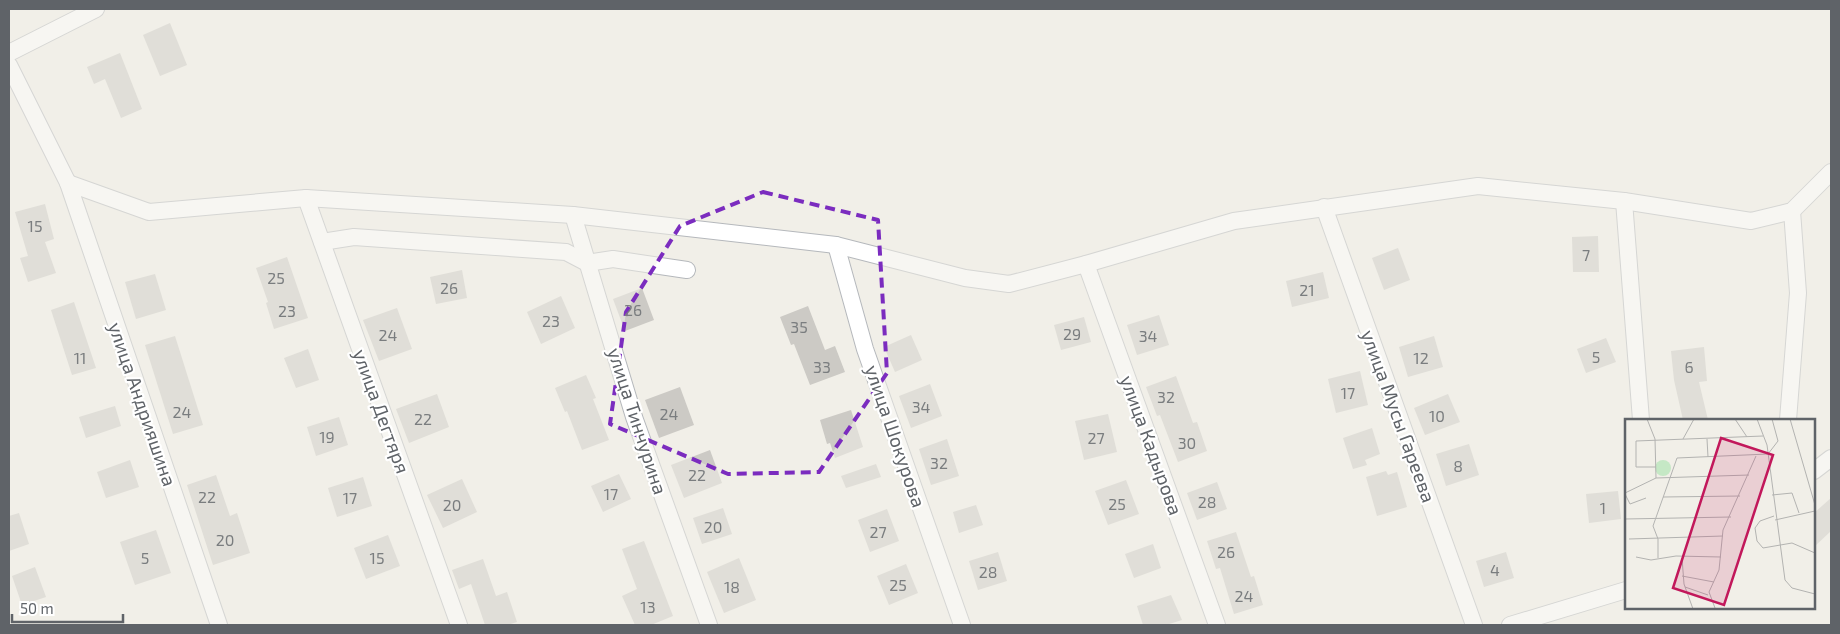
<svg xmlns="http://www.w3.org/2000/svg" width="1840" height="634" viewBox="0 0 1840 634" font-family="'Exo 2',sans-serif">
	<rect width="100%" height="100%" fill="#f1efe8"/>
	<g fill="#cccac5">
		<polygon points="170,23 187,65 160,76 143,35"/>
		<polygon points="120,53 142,109 121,118 105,79 94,84 87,67"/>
		<polygon points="45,204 54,239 45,242 56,273 28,282 20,258 28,256 15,212"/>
		<polygon points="1598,236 1599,272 1573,272 1572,237"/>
		<polygon points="1398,248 1410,280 1384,290 1372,258"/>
		<polygon points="287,257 308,318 274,329 266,303 268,302 256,268"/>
		<polygon points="462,270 467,298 436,304 430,277"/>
		<polygon points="1323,272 1329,298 1292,307 1286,281"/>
		<polygon points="155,274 166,310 136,319 125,282"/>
		<polygon points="642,288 654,320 625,331 613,299"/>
		<polygon points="561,296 575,328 541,344 527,312"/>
		<polygon points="74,302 96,368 72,375 51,310"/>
		<polygon points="808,306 825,350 835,346 845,372 810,385 794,344 791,345 780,317"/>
		<polygon points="397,308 412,349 379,361 363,320"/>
		<polygon points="1159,315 1169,345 1137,355 1127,325"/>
		<polygon points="1084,317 1091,342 1061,350 1054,325"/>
		<polygon points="911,335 922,360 895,372 884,347"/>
		<polygon points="175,336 203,425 173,434 145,345"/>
		<polygon points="1434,336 1443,367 1408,377 1399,347"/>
		<polygon points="1606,338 1616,362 1586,373 1577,349"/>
		<polygon points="1704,347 1707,381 1699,382 1708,420 1683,420 1674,380 1671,351"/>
		<polygon points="308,349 319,380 296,388 284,358"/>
		<polygon points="1360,371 1368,405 1336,413 1328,379"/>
		<polygon points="586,375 596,398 593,399 609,440 582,450 567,411 565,412 555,388"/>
		<polygon points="1176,376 1193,423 1197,422 1207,451 1178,462 1160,415 1157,416 1146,387"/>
		<polygon points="930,384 942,416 911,428 899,396"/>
		<polygon points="680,387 694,425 659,438 645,400"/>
		<polygon points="437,394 449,427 409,443 396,409"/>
		<polygon points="1448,394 1460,422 1425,435 1414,408"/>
		<polygon points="115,406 121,426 86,438 79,417"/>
		<polygon points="851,410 863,447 835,458 830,443 827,444 820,420"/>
		<polygon points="1108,414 1117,452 1084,460 1075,421"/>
		<polygon points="339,417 348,445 316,456 307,427"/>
		<polygon points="1372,428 1380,454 1365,460 1367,465 1353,469 1343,438"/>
		<polygon points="947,439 959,476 931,485 919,449"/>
		<polygon points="1469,444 1479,475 1446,486 1436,454"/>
		<polygon points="710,450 722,483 684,498 671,465"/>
		<polygon points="130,460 139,487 106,498 97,472"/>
		<polygon points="876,464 881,477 846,488 841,476"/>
		<polygon points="1386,471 1388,475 1397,472 1407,507 1377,516 1366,477"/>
		<polygon points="619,474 631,499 603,512 591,486"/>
		<polygon points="216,475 230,516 237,513 250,553 213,565 187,485"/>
		<polygon points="363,477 372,506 337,517 328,488"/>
		<polygon points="462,479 477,512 443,528 427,495"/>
		<polygon points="1126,480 1139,514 1108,525 1095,491"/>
		<polygon points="1217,482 1227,509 1197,520 1187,493"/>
		<polygon points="1618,491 1621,519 1589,523 1586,494"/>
		<polygon points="1831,498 1831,531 1814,547 1814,513"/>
		<polygon points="976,505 983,525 959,533 953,512"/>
		<polygon points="723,508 732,534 702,544 693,518"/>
		<polygon points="887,509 899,541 870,552 858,520"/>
		<polygon points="19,513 29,544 9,551 9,516"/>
		<polygon points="156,530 171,573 135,585 120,542"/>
		<polygon points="1236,532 1251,577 1254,576 1263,605 1234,614 1220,568 1216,569 1207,541"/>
		<polygon points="388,535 400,566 366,579 354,548"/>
		<polygon points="644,541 673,616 651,625 635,625 622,596 637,589 622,549"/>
		<polygon points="1153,544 1161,568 1134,578 1125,554"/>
		<polygon points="998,552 1007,581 978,590 969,561"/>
		<polygon points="1506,552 1514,578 1484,587 1476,561"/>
		<polygon points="739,558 756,600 724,613 707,572"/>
		<polygon points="483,559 496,596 507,592 517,622 507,625 485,625 471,584 459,589 452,570"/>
		<polygon points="906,564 918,593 889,605 877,576"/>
		<polygon points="35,567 46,597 22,605 12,576"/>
		<polygon points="1171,595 1182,620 1166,625 1143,625 1137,606"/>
	</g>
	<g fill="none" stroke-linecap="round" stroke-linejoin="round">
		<g stroke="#b5b8bc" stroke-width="18">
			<g id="minor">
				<polyline points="9,53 96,9"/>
				<polyline points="9,65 68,183 219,625"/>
				<polyline points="68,183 149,212 306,198 573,215 836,245 965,278 1009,284 1086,264 1234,221 1478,186 1624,201 1751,221 1792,211 1831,172"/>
				<polyline points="306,198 459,625"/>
				<polyline points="1624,201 1641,420"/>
				<polyline points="1324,207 1474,625"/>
				<polyline points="573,215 634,417 709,625"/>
				<polyline points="322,242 354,237 566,252 587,263 613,259 687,270"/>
				<polyline points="836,245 865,349 962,625"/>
				<polyline points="1086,264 1217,625"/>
				<polyline points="1788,420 1798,293 1792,211"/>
				<polyline points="1814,471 1831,458"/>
				<polyline points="1510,625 1626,590"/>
			</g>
		</g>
		<use href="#minor" stroke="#fff" stroke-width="16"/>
	</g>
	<path d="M0 0H1840V634H0ZM 763,192 L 878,220 L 887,373 L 819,472 L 728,474 L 610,424 L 626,312 L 680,226 Z" fill="#f1efe8" fill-opacity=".55" fill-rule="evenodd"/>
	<path fill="none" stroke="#7b2cbf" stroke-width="4" stroke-dasharray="10 6" stroke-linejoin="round" d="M 763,192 L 878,220 L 887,373 L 819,472 L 728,474 L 610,424 L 626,312 L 680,226 Z"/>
	<g text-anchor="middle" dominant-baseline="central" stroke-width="4.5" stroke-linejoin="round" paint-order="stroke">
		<g font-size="16" fill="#7a7d7f">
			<text x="35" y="225">15</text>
			<text x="1586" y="254">7</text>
			<text x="276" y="277">25</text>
			<text x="449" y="287">26</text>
			<text x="1307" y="289">21</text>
			<text x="633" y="309">26</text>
			<text x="287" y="310">23</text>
			<text x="551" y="320">23</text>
			<text x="799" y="326">35</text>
			<text x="1072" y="333">29</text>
			<text x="388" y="334">24</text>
			<text x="1148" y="335">34</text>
			<text x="1596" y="356">5</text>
			<text x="80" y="357">11</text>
			<text x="1421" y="357">12</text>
			<text x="822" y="366">33</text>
			<text x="1689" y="366">6</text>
			<text x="1348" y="392">17</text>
			<text x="1166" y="396">32</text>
			<text x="921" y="406">34</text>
			<text x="182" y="411">24</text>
			<text x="669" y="413">24</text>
			<text x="1437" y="415">10</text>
			<text x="423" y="418">22</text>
			<text x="327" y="436">19</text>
			<text x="1096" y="437">27</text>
			<text x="1187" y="442">30</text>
			<text x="939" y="462">32</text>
			<text x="1458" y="465">8</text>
			<text x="697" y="474">22</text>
			<text x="611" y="493">17</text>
			<text x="207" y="496">22</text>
			<text x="350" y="497">17</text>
			<text x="1207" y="501">28</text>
			<text x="1117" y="503">25</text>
			<text x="452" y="504">20</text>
			<text x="1603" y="507">1</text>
			<text x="713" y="526">20</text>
			<text x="878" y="531">27</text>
			<text x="225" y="539">20</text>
			<text x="1226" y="551">26</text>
			<text x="145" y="557">5</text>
			<text x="377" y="557">15</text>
			<text x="1495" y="569">4</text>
			<text x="988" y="571">28</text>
			<text x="898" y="584">25</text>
			<text x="732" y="586">18</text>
			<text x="1244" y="595">24</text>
			<text x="648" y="606">13</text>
		</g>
		<g font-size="19" fill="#5f6368" stroke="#fff">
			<text transform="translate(143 404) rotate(71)">улица Андрияшина</text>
			<text transform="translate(382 411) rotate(70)">улица Дегтяря</text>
			<text transform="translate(1399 416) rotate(70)">улица Мусы Гареева</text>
			<text transform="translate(638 421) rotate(72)">улица Тинчурина</text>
			<text transform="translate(896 436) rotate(71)">улица Шокурова</text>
			<text transform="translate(1152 445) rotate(70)">улица Кадырова</text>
		</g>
	</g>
	<g transform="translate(1625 419)">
		<rect width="190" height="190" fill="#f1efe8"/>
		<path d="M30 49a8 8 0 1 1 16 0a8 8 0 1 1-16 0Z" fill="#c5e8c5"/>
		<path fill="none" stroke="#b3b3b1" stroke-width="1" d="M 110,0 L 122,18M 132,0 L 142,26 L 160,161 L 167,169 L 190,175M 165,0 L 190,86M 58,20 L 69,0M 82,20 L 83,38M 31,48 L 11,48 L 11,22 L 138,17M 31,59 L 124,56M 0,74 L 31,59 L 30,20 L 22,0M 0,75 L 5,85 L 21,79M 147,76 L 167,74 L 174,94M 38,78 L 115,77M 149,97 L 135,102 L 130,109 L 132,122 L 138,129 L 167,124 L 190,134M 0,100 L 106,98M 150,101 L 190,92M 4,120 L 98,117M 11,138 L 26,141 L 51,137 L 96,138M 33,139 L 33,120 L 28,107 L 52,39 L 143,35 L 153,22 L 147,0M 57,139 L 59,165 L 68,190M 57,157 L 89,163M 60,168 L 83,176M 90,189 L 84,173 L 94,151 L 98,111 L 131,37"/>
		<path fill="#c2185b" fill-opacity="0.15" stroke="#c2185b" stroke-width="2.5" d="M 96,19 L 148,36 L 99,186 L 48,169 Z"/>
		<rect width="190" height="190" fill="none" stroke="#5f6368" stroke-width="2.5"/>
	</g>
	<rect width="1840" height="634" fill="none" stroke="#5f6368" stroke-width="20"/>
	<path d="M12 614v8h111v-8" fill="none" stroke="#5f6368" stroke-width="2.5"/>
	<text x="20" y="614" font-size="15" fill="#5f6368" stroke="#ffffff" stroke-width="4" paint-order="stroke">50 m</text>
</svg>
